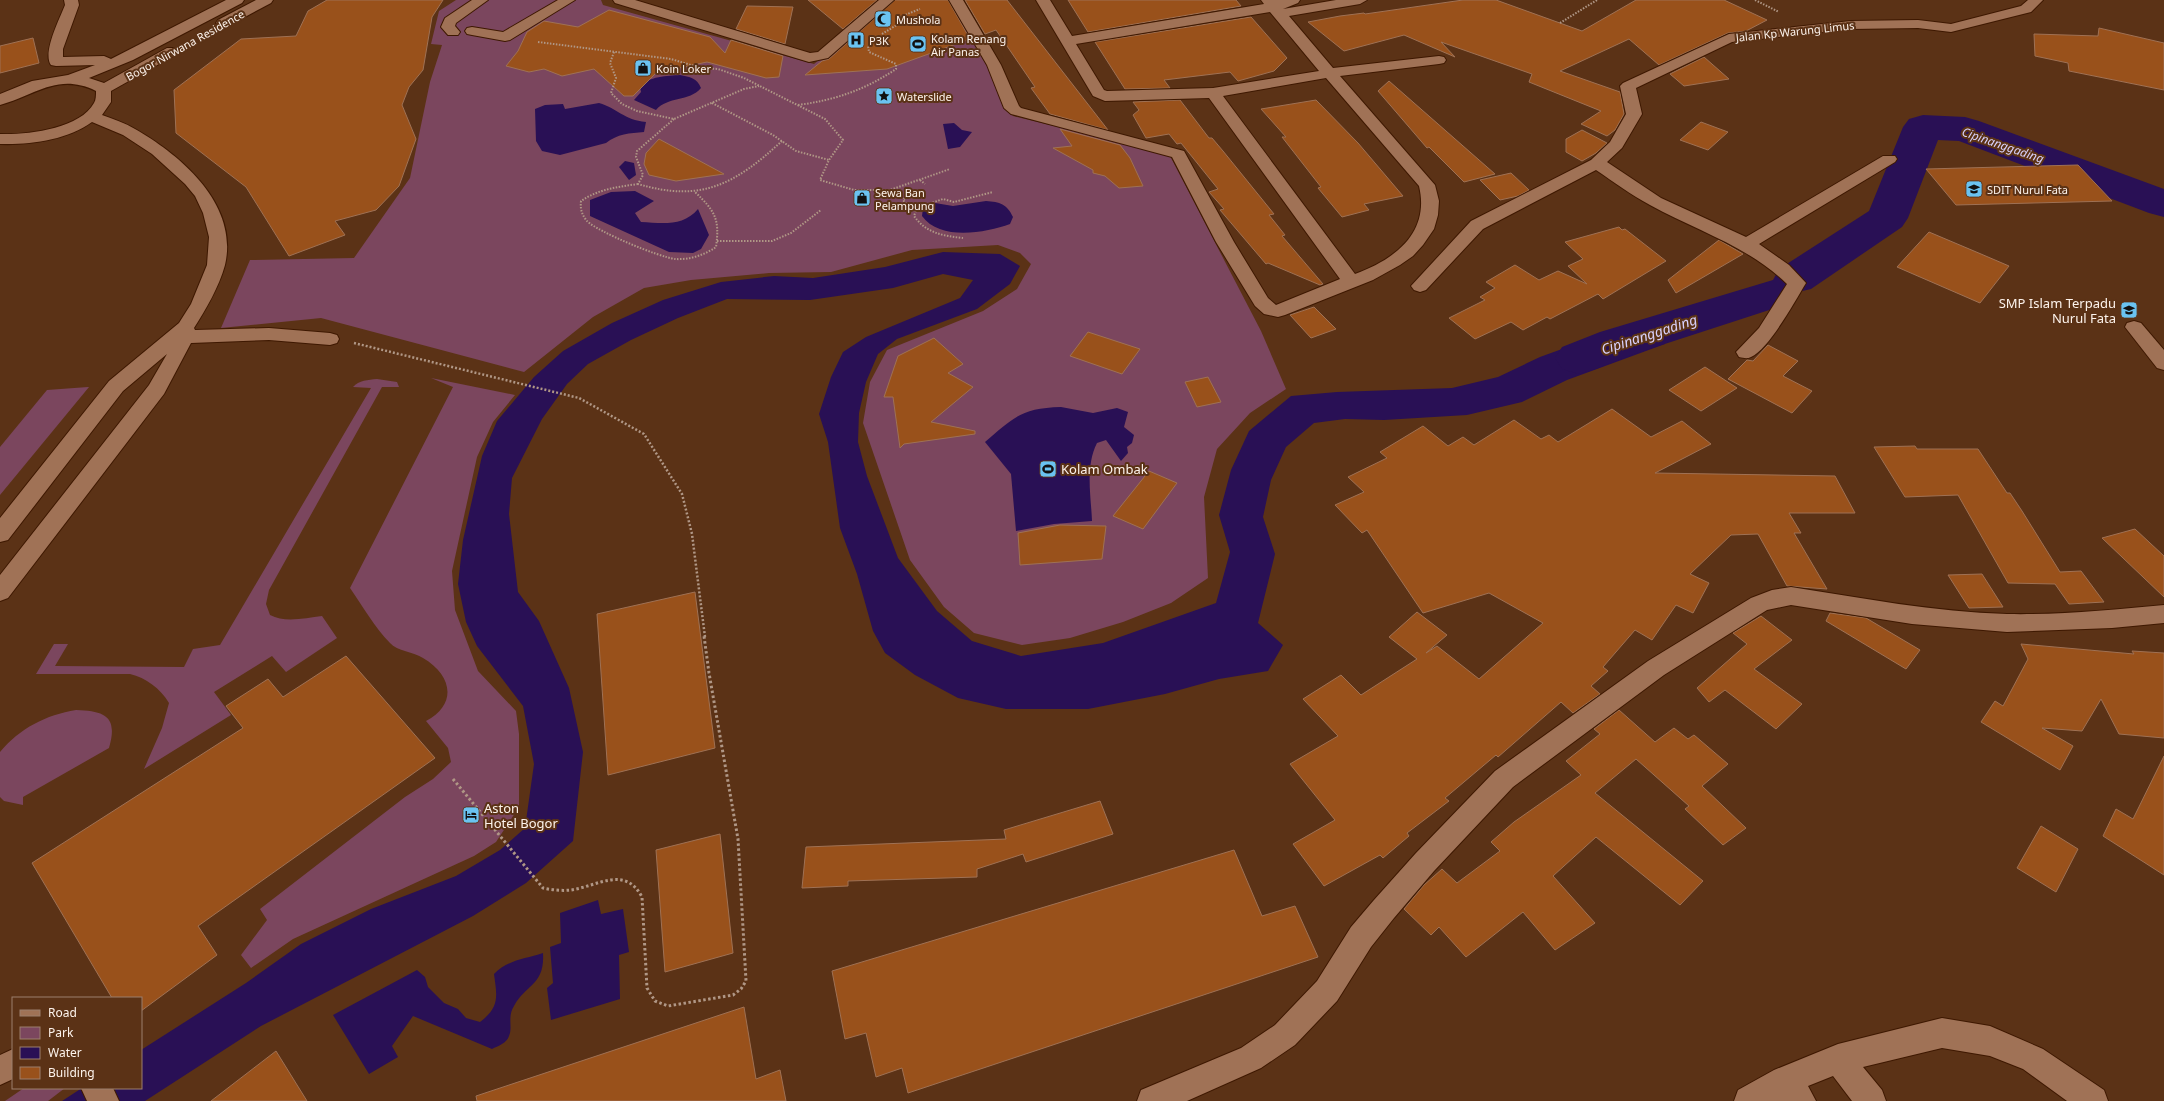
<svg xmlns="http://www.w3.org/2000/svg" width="2164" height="1101" viewBox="0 0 2164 1101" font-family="'Noto Sans',sans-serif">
	<rect width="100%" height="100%" fill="#5b3216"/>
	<g fill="#7b465e">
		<polygon points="456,0 601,0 603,5 814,64 893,0 943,0 948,1 980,52 1013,116 1169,154 1261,331 1286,389 1250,413 1217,449 1204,497 1208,578 1171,603 1123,622 1070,638 1022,645 974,633 944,607 910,560 863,423 870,382 887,350 983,311 1017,289 1031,264 1020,253 998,245 912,250 831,272 769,273 691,280 644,288 593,317 524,372 321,318 221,328 250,260 354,258 410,178 430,82 442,45 431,44 439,11"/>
		<path d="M 431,378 L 515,395 L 493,422 L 477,457 L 452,571 L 455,610 L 478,671 L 516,711 L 519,734 L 519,807 L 496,842 L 474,856 L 293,939 L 251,968 L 241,955 L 267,920 L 260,909 L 405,797 L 433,779 L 451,762 L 448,748 L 426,721 C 458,704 452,675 423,658 C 414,652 397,651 390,643 C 375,628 362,605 350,588 L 453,387 Z"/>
		<path d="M 377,379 L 397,382 L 399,387 L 382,387 L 269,590 L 266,604 L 270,615 C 285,623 305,618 322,616 L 337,638 L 286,672 L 272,656 L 214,692 L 231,715 L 144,769 L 162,728 L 169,703 C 160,688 146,678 130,674 L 36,674 L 54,644 L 68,644 L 55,666 L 184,667 L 193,649 L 220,645 L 371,388 L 353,387 C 359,380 368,380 377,379 Z"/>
		<polygon points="88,387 89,387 0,495 0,447 47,390"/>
		<path d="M 76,710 C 106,711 118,717 109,748 L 23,797 L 23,805 L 4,801 L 0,797 L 0,752 C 20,728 46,715 76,710 Z"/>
		<polygon points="24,1088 65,1088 48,1101 5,1101"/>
	</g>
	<g fill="#291055">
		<path d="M 680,75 C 690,77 697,78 701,88 C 689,102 668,96 656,110 L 634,100 L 641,92 L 640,87 C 648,76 668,76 680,75 Z"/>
		<path d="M 599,103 C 617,108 624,120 646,122 L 644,132 C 630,133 617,134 606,143 L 560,155 L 542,151 L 536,141 L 535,109 L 545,105 L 563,104 L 565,109 Z"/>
		<polygon points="954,123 962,130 972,132 960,147 948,149 943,124"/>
		<polygon points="625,161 634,163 636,175 629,180 619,167"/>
		<path d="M 635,191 L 654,201 L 635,213 L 641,222 C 662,223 683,227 698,209 L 709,235 L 701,249 L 693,253 L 669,252 L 590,216 L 590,200 L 611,192 Z"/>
		<path d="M 986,201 C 1000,202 1007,204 1013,217 L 1010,224 C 985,233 940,241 922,216 L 923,208 L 935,203 L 953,206 Z"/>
		<polygon points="943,252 1000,254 1020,266 1010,284 977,309 897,339 878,354 866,382 859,413 858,442 867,476 898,558 937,611 972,641 1021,656 1103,643 1216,603 1230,552 1219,515 1231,470 1249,431 1291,396 1337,392 1452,388 1498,377 1540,357 1639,321 1665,344 1567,380 1522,402 1467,415 1384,420 1345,419 1314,423 1286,447 1271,480 1263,517 1275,554 1258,623 1283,645 1268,671 1219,679 1165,694 1088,709 1006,709 958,698 915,675 885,653 873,631 857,574 840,528 828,442 819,414 831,377 843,352 866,337 960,298 973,280 943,274 893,288 810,300 727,299 678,318 631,340 588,364 567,384 542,419 512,478 509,514 518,592 539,621 569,688 583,752 573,841 526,883 473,916 261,1026 145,1101 62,1101 82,1088 141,1088 141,1050 246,983 301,944 371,909 456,876 500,850 525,828 534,764 523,706 477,646 466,622 458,584 463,540 482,456 497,421 534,377 563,351 612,323 663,300 721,282 774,276 813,278 885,267"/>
		<path d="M 1061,407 L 1093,413 L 1117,408 L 1128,412 L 1124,427 L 1134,435 L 1132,443 L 1127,447 L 1128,453 L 1121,461 L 1106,440 L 1097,443 C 1085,467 1091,495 1092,521 L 1054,524 L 1016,531 L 1011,474 L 985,442 C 1014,417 1022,408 1061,407 Z"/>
		<polygon points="598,900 601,914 623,909 629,952 619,955 620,999 551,1020 547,988 553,983 550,947 561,943 560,913"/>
		<path d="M 543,953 C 545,985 526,984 514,1006 C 507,1017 513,1027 509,1036 C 507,1043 498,1046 492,1049 L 413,1016 L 392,1046 L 398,1057 L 369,1074 L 333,1015 L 417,970 L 425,977 L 428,987 L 444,1003 L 458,1009 L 466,1018 L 480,1022 C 500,1007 497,996 494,974 C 507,960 525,959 543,953 Z"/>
	</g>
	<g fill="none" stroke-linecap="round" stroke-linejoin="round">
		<polygon fill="#291055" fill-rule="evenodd" points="1923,115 1965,117 1979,121 2164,189 2164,217 2149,213 1959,141 1938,140 1908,218 1902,227 1811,289 1794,293 1788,304 1634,354 1596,369 1579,374 1562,369 1555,358 1562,347 1600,332 1773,280 1779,269 1869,211 1903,127 1909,119"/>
	</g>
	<g fill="#99511b" stroke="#9f7154">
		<polygon points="327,0 443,0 432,17 423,70 409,87 402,105 416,139 399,186 376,210 335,221 345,235 289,256 246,187 176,133 174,90 241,39 296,36 308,11"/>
		<polygon points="808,0 877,0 843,29"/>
		<polygon points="895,0 948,0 970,39 887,69 805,75 822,61 829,59"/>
		<polygon points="965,0 1007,0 1108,130 1050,114 1031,88 1035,87 996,30 985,34"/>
		<polygon points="1068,0 1236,0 1241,6 1088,32"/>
		<polygon points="1463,0 1496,0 1582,31 1636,0 1724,0 1767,20 1746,31 1728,33 1659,65 1629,39 1560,71 1620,92 1624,114 1615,130 1607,136 1581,124 1601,111 1529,82 1532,74 1441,42 1455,57 1404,35 1344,51 1308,22 1340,16 1364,13 1365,14"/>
		<polygon points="747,6 793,7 785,44 736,29"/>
		<polygon points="609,10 710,37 725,53 731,40 783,56 779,77 766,78 707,62 656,73 633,96 624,96 594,69 562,76 544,69 529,72 506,66 518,51 527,32 544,21 578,27"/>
		<polygon points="1251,17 1287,58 1274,71 1238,81 1230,72 1164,80 1170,88 1125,89 1095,42"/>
		<polygon points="2099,28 2164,43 2164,90 2069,71 2068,63 2035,56 2034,34 2098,36"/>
		<polygon points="33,38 39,63 0,73 0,46"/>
		<polygon points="1704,57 1729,79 1684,86 1670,74"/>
		<polygon points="1389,81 1495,174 1464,182 1429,147 1427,148 1378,91"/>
		<polygon points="1180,100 1209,138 1212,138 1223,151 1274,214 1269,215 1285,235 1282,236 1323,284 1320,285 1268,263 1266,264 1220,210 1224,209 1209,192 1218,189 1181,143 1177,144 1169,134 1146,138 1133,115 1139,110 1133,102"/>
		<polygon points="1316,100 1358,143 1403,196 1364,204 1369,210 1342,217 1318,188 1321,187 1282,137 1286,137 1261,109"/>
		<polygon points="1701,122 1728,132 1708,150 1680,140"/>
		<polygon points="1060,129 1120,145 1130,158 1143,186 1119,188 1105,176 1093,173 1093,170 1053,148 1072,146"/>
		<polygon points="1582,130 1607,143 1596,153 1582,161 1566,152 1566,139"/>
		<polygon points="659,139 724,174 676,181 649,175 644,164 646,153"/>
		<polygon points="2078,165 2112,201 1956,205 1926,169"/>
		<polygon points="1511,173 1529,190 1518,196 1500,200 1480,180"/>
		<polygon points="1619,227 1622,230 1625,229 1666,261 1603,299 1598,294 1550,319 1547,317 1523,330 1511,322 1475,339 1449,318 1485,300 1480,297 1495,288 1486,282 1515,265 1539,280 1558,271 1587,284 1568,266 1583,259 1565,242"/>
		<polygon points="1929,232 1981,254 2009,266 1980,303 1897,267"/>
		<polygon points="1719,240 1743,254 1676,293 1668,280"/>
		<polygon points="1314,307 1336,329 1311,338 1290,315"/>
		<polygon points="1088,332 1140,349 1122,374 1070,356"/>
		<polygon points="934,338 963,364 948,373 973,387 931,422 975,431 975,434 904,444 900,448 893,397 884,397 898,356"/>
		<polygon points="1768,345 1798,361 1783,376 1812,391 1792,413 1728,379 1747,360 1753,361"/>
		<polygon points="1705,367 1737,388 1701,411 1669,390"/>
		<polygon points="1208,377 1221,402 1197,407 1185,382"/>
		<polygon points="1612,409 1651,437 1682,421 1711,444 1655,473 1835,476 1855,513 1789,513 1801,533 1794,533 1827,589 1787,586 1758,534 1731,535 1690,574 1709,583 1693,613 1676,605 1652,640 1635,630 1603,667 1608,671 1591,686 1600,694 1573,713 1561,702 1498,757 1496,755 1445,798 1449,801 1407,833 1409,836 1383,858 1380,855 1324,886 1293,844 1335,820 1290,764 1338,736 1303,699 1341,675 1361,695 1417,659 1389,637 1417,612 1447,635 1426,653 1437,646 1479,679 1543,623 1489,593 1423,613 1367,530 1362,533 1335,505 1364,492 1348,477 1387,458 1380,452 1423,426 1448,446 1463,437 1474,445 1514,420 1541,439 1549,435 1558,442"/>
		<polygon points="1915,446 1917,449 1978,449 2007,493 2010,493 2022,511 2060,572 2081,571 2104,602 2069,604 2055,584 2008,583 1958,495 1905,497 1874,447"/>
		<polygon points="1149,471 1177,483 1143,529 1113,516"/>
		<polygon points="1060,525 1106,526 1102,559 1020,565 1018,533"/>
		<polygon points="2135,529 2164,556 2164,597 2102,538"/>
		<polygon points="1982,574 2003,607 1969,608 1948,575"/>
		<polygon points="695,592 715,748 608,775 597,614"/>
		<polygon points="1830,613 1866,618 1920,650 1906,669 1826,621"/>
		<polygon points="1761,616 1792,640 1754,669 1802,704 1776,729 1725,690 1709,702 1697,688 1747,644 1733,633"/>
		<polygon points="2021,644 2134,654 2132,651 2164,653 2164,738 2119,734 2101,699 2082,731 2042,728 2073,746 2060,770 1981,722 1995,701 2003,706 2028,659"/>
		<polygon points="346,656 435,758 198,926 217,955 141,1011 141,998 112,998 32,863 243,728 226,706 268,679 283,697"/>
		<polygon points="1619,710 1655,742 1674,728 1688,739 1694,735 1728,764 1702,786 1746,828 1723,845 1685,809 1689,806 1636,759 1595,793 1703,881 1680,905 1596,837 1553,876 1595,923 1555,950 1523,912 1466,957 1439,927 1431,935 1404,909 1424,885 1442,869 1457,883 1500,851 1491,842 1514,822 1581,775 1566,761 1600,734 1594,729"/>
		<polygon points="2164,756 2164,875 2103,836 2116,809 2133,819"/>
		<polygon points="1100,801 1113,834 1026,862 1023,854 977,869 977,877 848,881 848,886 802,888 806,847 1006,839 1004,830"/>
		<polygon points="2041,826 2078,849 2056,892 2017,868"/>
		<polygon points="720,834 733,953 665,972 656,850"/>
		<polygon points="1234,850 1262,916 1295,906 1318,957 908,1093 902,1068 876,1077 866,1033 845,1039 832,971"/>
		<polygon points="744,1007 756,1079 780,1070 786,1101 477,1101 476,1096"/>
		<polygon points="276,1051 307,1101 211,1101"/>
	</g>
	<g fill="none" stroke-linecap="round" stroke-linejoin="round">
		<g stroke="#3e1800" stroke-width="2">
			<g id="minor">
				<path d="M 64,0 L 78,0 L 79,5 L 63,49 L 63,57 L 104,56 L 111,59 L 226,0 L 244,0 L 242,3 L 133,60 L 89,78 L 104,83 L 167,48 L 177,48 L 179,51 L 177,54 L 111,91 L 111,102 L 102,115 C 113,119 125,123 135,129 C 182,156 239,205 225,265 C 219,287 206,309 194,328 L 195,330 L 269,328 L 330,333 L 337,335 L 339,339 L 337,343 L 330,345 L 269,340 L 191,343 L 164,394 L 8,598 L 0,601 L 0,575 L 149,385 L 167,354 L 123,391 L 8,540 L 0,542 L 0,518 L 109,381 L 179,323 L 191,304 L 207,265 L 209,237 L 203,213 L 195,196 L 185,184 L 152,154 L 123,135 L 92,122 C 67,140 30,145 0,144 L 0,134 C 26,135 80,129 94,103 C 96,100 96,95 96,91 C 57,72 35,96 0,105 L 0,94 L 32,81 L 68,75 L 95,65 L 56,66 L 51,65 C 42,53 60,18 65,5 Z"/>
				<polygon points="256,0 273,0 271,3 228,26 223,27 216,23 218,20"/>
				<polygon points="472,0 488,0 456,23 455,26 460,32 458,35 448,35 441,27 445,18"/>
				<polygon points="558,0 575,0 510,40 505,41 472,35 467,34 465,31 467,28 472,27 503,32"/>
				<polygon points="613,0 635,0 810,53 818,52 879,0 894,0 828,58 809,62 615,3"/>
				<path d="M 949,0 L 963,0 L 1001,65 L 1019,106 L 1021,108 L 1184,151 L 1234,242 L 1268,298 L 1276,305 L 1340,279 L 1209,98 L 1105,101 L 1093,96 L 1036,0 L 1050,0 L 1072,36 L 1264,4 L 1261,0 L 1300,0 L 1298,3 L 1283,9 L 1336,0 L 1367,0 L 1360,4 L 1289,16 L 1333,68 L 1439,56 L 1444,57 L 1446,60 L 1444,63 L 1439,64 L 1340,76 L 1435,185 L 1439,201 L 1438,215 L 1434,229 L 1423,245 L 1413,256 L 1400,265 L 1373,280 L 1285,315 L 1278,317 L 1264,314 L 1255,306 L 1216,242 L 1172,157 L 1011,114 L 1004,108 L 987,65 ZM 1270,12 L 1319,71 L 1213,88 L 1107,91 L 1104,90 L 1076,44 ZM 1326,78 L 1419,186 C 1430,232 1396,259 1355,274 L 1223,96 Z"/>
				<path d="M 2028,0 L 2043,0 L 2031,12 L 1951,32 L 1918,28 L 1851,29 L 1732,42 L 1636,88 L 1642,114 L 1622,148 L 1607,162 L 1661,198 L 1746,237 L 1883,156 L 1895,156 L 1897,159 L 1895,162 L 1759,244 L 1789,265 L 1806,283 C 1795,301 1769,349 1751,357 C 1747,359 1744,358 1739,357 L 1736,352 L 1759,328 L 1787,284 C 1748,246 1697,231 1650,205 C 1631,195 1614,182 1596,170 L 1483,229 L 1426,290 L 1420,292 L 1414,290 L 1411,286 L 1471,221 L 1591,160 L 1610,142 L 1626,114 L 1620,86 L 1623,83 L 1729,34 L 1851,21 L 1918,20 L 1951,24 L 2021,6 Z"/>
				<polygon points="2134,321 2141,323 2164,350 2164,370 2157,368 2125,327 2127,323"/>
				<path d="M 1791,587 C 1862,598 1935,612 2007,614 C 2059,615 2112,610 2164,605 L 2164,623 L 2112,628 L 2007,632 L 1912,624 L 1791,605 L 1767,610 L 1664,675 L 1513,787 L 1434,871 L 1394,918 L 1371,947 L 1337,1001 L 1295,1045 L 1261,1068 L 1187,1101 L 1137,1101 L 1141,1090 L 1241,1048 L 1275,1025 L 1317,981 L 1351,927 L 1374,900 L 1416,853 L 1495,771 L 1648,661 L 1751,598 L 1772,590 Z"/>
				<polygon points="1942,1018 1990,1026 2043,1049 2104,1090 2108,1101 2067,1101 2023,1069 1990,1056 1942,1048 1863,1067 1882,1090 1886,1101 1852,1101 1833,1076 1808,1086 1816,1101 1734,1101 1738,1090 1774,1070 1838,1044"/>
				<polygon points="13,1049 13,1079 0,1085 0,1055"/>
				<polygon points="81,1088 113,1088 119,1101 87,1101"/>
			</g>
		</g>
		<g stroke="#b09786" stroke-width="2" stroke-dasharray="1.5 1.5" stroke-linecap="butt">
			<polyline points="1755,0 1779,12"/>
			<polyline points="1560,23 1597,0"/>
			<polyline points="882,34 900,23 900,17 920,9"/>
			<polyline points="538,42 671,59 701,68 718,69 744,78 825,119 843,140 829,160 820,180 854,190 890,190 950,169"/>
			<polyline points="614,52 610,63 616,78 611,93 622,104 637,111 674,119 744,89 759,86"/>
			<polyline points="712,103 773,135 796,151 829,160"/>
			<path d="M 798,105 C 835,100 865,90 896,69 L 896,64 L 869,52 L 868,46"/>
			<path d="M 674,119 L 637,151 L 636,157 L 643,175 L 638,184 C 702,203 735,184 782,141"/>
			<polyline points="920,180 925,184"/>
			<path d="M 638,184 C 617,187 599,189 581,201 C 580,209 582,215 587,221 C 598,232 659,257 675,259 C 689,260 705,255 716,247 C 720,219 715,211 695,192"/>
			<polyline points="909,194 903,200 908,206 917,208 943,199 954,202 993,192"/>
			<path d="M 917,208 L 914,216 C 926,233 943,236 963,238"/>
			<polyline points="717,241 772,241 791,233 821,210"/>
		</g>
		<polyline stroke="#b09786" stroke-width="2.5" stroke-dasharray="2 2" stroke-linecap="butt" points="354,343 579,398 644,434 682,494 692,534 705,637"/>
		<path stroke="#b09786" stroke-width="3" stroke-dasharray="2.5 2.5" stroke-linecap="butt" d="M 453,779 L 543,888 C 552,890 562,891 571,890 C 598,886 625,865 642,897 L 647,988 L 655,1001 L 668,1006 L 733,995 L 741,989 L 746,981 L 738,839 L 709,673 L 704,636"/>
		<use href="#minor" fill="#a07256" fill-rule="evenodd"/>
	</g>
	<defs>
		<g id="mosque-square" transform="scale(0.9)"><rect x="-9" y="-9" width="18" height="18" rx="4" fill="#6ac3f1" stroke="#5b3216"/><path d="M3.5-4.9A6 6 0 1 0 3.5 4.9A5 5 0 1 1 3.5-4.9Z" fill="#111"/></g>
		<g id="hospital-square" transform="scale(0.9)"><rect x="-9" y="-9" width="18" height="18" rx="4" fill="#6ac3f1" stroke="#5b3216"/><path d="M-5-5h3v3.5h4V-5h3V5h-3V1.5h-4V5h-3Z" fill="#111"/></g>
		<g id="stadium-square" transform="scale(0.9)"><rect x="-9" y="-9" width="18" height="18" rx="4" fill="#6ac3f1" stroke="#5b3216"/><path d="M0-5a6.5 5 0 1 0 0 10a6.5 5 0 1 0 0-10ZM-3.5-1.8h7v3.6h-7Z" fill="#111"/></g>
		<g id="shop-square" transform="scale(0.9)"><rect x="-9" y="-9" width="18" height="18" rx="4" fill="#6ac3f1" stroke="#5b3216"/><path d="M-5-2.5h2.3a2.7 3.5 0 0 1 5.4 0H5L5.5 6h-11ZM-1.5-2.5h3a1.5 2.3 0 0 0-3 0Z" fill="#111"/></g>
		<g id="sight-square" transform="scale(0.9)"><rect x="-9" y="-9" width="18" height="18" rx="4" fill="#6ac3f1" stroke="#5b3216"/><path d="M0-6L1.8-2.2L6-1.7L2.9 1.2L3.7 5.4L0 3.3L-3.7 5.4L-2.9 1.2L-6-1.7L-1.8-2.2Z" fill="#111"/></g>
		<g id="school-square" transform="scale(0.9)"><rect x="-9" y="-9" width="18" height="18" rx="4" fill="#6ac3f1" stroke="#5b3216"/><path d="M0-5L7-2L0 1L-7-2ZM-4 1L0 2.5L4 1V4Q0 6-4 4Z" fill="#111"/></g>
		<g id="hotel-square" transform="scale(0.9)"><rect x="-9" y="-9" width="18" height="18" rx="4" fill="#6ac3f1" stroke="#5b3216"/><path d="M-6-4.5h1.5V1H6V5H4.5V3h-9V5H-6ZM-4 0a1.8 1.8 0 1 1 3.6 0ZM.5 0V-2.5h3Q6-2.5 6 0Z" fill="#111"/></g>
	</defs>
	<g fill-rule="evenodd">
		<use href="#mosque-square" x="883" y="19"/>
		<use href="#hospital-square" x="856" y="40"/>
		<use href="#stadium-square" x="918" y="44"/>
		<use href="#shop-square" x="643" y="68"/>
		<use href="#sight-square" x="884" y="96"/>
		<use href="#school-square" x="1974" y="189"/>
		<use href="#shop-square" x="862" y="198"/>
		<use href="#school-square" x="2129" y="310"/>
		<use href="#stadium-square" x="1048" y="469"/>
		<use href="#hotel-square" x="471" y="815"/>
	</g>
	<g text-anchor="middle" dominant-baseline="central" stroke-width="4" stroke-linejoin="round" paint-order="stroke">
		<g font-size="11" fill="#fdf3ec" stroke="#5b3216" text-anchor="start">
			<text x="896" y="19">Mushola</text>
			<text x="931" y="38">Kolam Renang<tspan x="931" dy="13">Air Panas</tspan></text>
			<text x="869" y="40">P3K</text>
			<text x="656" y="68">Koin Loker</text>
			<text x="897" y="96">Waterslide</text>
			<text x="1987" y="189">SDIT Nurul Fata</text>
			<text x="875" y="192">Sewa Ban<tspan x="875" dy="13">Pelampung</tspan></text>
		</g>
		<g font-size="11" fill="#fdf3ec" stroke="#5b3216">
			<text transform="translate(1795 31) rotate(-6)">Jalan Kp Warung Limus</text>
			<text transform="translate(185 45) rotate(-29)">Bogor Nirwana Residence</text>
		</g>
		<g font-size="12" font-style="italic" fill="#d8d1fc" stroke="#5b3216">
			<text transform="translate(2003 145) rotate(19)">Cipinanggading</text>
		</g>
		<g font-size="13" fill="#fdf3ec" stroke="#5b3216" text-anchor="start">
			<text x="2116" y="303" text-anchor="end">SMP Islam Terpadu<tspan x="2116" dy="15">Nurul Fata</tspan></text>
			<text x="1061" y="469">Kolam Ombak</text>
			<text x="484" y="808">Aston<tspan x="484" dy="15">Hotel Bogor</tspan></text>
		</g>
		<g font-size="14" font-style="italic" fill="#d8d1fc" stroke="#5b3216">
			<text transform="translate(1649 334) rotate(-18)">Cipinanggading</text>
		</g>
	</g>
	<rect x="12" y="997" width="130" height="92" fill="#5b3216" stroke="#9c7f6c"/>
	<rect x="20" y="1010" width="20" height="6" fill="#a07256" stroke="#9c7f6c"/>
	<text x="48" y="1017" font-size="12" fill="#fdf3ec">Road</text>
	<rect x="20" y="1027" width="20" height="12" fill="#7b465e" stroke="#9c7f6c"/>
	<text x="48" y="1037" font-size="12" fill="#fdf3ec">Park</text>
	<rect x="20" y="1047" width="20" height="12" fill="#291055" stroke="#9c7f6c"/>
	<text x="48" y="1057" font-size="12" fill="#fdf3ec">Water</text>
	<rect x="20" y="1067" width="20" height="12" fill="#99511b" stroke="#9c7f6c"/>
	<text x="48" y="1077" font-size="12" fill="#fdf3ec">Building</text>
</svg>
